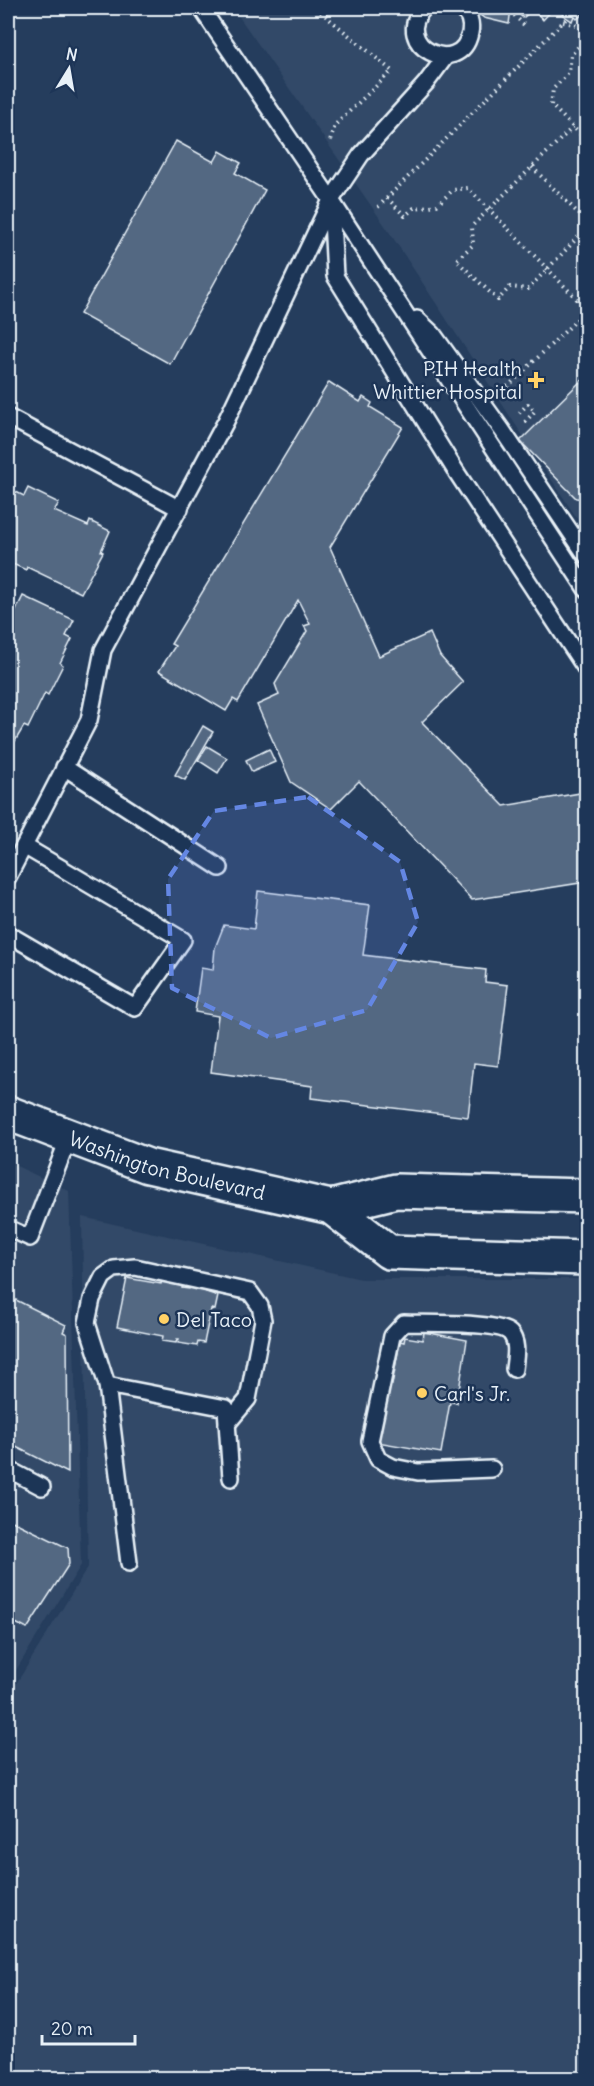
<svg xmlns="http://www.w3.org/2000/svg" width="594" height="2086" viewBox="0 0 594 2086" font-family="Delius,sans-serif">
	<rect width="100%" height="100%" fill="#253d5d"/>
	<filter id="ink" filterUnits="userSpaceOnUse"><feTurbulence type="fractalNoise" baseFrequency=".0167" numOctaves="2"/><feDisplacementMap in="SourceGraphic" scale="12" xChannelSelector="R" yChannelSelector="G"/><feConvolveMatrix kernelMatrix="1 2 1 2 8 2 1 2 1" color-interpolation-filters="sRGB"/></filter>
	<g filter="url(#ink)">
		<g fill="#334a68">
			<polygon points="233,8 586,8 586,532 386,227"/>
			<polygon points="8,1162 69,1191 81,1565 8,1683"/>
			<polygon points="82,1217 361,1279 586,1279 586,2078 8,2078 8,1697 88,1567"/>
		</g>
		<g fill="#536782" stroke="#e8f1f8" stroke-width="1.5">
			<polygon points="471,8 511,8 509,24 484,18"/>
			<polygon points="513,8 554,8 543,20 533,9 523,18"/>
			<polygon points="558,8 586,8 586,11 577,19 574,16 572,21 563,15"/>
			<polygon points="176,141 214,162 220,151 241,163 235,173 265,190 170,364 80,314"/>
			<polygon points="586,376 586,499 576,498 520,441"/>
			<polygon points="329,382 360,402 363,397 372,403 370,407 403,427 330,547 379,656 430,633 440,656 463,682 422,722 504,806 586,792 586,882 472,900 359,781 331,809 291,782 257,705 279,695 275,684 307,631 304,626 310,624 298,600 238,702 233,699 226,711 159,671 175,646 171,644"/>
			<polygon points="8,488 24,496 28,488 59,503 54,511 88,526 90,521 110,531 101,551 103,552 81,593 27,567 26,570 8,562"/>
			<polygon points="23,596 74,620 66,636 72,639 60,663 63,665 48,695 45,693 28,728 24,726 8,753 8,627"/>
			<polygon points="203,726 213,732 185,780 175,775"/>
			<polygon points="207,746 227,758 218,773 198,760"/>
			<polygon points="269,749 275,762 252,772 246,760"/>
			<polygon points="258,891 370,905 363,955 486,970 485,982 508,985 498,1066 474,1063 468,1117 311,1098 312,1086 211,1072 218,1016 195,1012 201,968 213,970 215,948 224,925 254,929"/>
			<polygon points="164,1275 183,1279 182,1288 189,1289 190,1284 207,1287 206,1292 218,1296 215,1310 211,1309 204,1343 198,1342 197,1346 178,1343 179,1339 177,1339 176,1343 162,1341 163,1336 117,1327 127,1278 161,1284"/>
			<polygon points="8,1296 66,1325 63,1332 67,1334 68,1473 8,1443"/>
			<polygon points="424,1332 467,1340 457,1403 450,1402 441,1453 377,1442 388,1384 392,1385 400,1341 404,1342 405,1337 423,1340"/>
			<polygon points="8,1519 68,1548 69,1564 27,1629 8,1619"/>
		</g>
		<g fill="none" stroke-linecap="round" stroke-linejoin="round">
			<g stroke="#e8f1f8" stroke-width="20">
				<g id="lane">
					<path d="M 424,8 C 389,45 460,80 470,33 C 472,24 469,14 462,8"/>
					<polyline points="446,56 426,83 361,155 331,200 335,276 457,473 586,669"/>
					<polyline points="331,200 586,589"/>
					<polyline points="417,319 433,334 502,430 586,555"/>
					<polyline points="8,417 180,509"/>
					<polyline points="64,767 220,868"/>
					<polyline points="8,877 89,720 103,650 226,421 331,200 201,8"/>
					<polyline points="8,934 135,1008 183,940 24,846"/>
					<polyline points="8,1228 30,1238 69,1137"/>
					<polyline points="107,1385 87,1323 92,1299 103,1277 114,1269 135,1267 250,1292 260,1306 263,1320 248,1399 227,1424"/>
					<polyline points="8,1469 42,1487"/>
					<path d="M 492,1469 L 418,1472 L 393,1467 L 378,1459 L 370,1441 L 392,1336 L 404,1323 C 424,1324 498,1321 510,1333 C 519,1343 515,1358 514,1369"/>
					<polyline points="129,1563 107,1385 226,1408 231,1478"/>
				</g>
			</g>
			<g stroke="#e8f1f8" stroke-width="38">
				<g id="primary">
					<path id="s1" d="M 8,1113 L 148,1166 L 331,1207 L 389,1252 L 586,1258"/>
					<polyline points="331,1207 396,1191 586,1196"/>
				</g>
			</g>
			<g stroke="#e8f1f8" stroke-width="4" stroke-dasharray="1.5 4.5" stroke-linecap="butt">
				<polyline points="316,8 392,71 335,125 330,142"/>
				<polyline points="510,11 526,27"/>
				<path d="M 563,22 C 574,24 582,25 586,37"/>
				<polyline points="586,38 571,55 569,73 553,89 551,105 586,140"/>
				<polyline points="573,127 472,226 473,245 456,260 498,300 510,287 528,289 586,229"/>
				<polyline points="532,167 586,221"/>
				<polyline points="387,198 405,216 414,208 437,205 453,190 468,188 577,299 586,290"/>
				<polyline points="378,207 567,18"/>
				<polyline points="503,391 586,311"/>
				<polyline points="519,413 528,404 535,411 524,423"/>
			</g>
			<use href="#lane" stroke="#1d3557" stroke-width="15"/>
			<use href="#primary" stroke="#1d3557" stroke-width="33"/>
		</g>
	</g>
	<path fill="#6487e3" fill-opacity="0.2" stroke="#6487e3" stroke-width="4.5" stroke-dasharray="12 8" stroke-linejoin="round" d="M 308,797 L 400,862 L 418,922 L 367,1010 L 271,1038 L 172,988 L 168,879 L 214,811 Z"/>
	<g fill="#ffd166" stroke="#1d3557" stroke-width="2">
		<path d="M533 371h6v6h6v6h-6v6h-6v-6h-6v-6h6z"/>
		<circle cx="164" cy="1319" r="6"/>
		<circle cx="422" cy="1393" r="6"/>
	</g>
	<g text-anchor="middle" dominant-baseline="central" stroke-width="5" stroke-linejoin="round" paint-order="stroke">
		<g font-size="20" fill="#e8f1f8" stroke="#1d3557" text-anchor="start">
			<text x="522" y="368" text-anchor="end">PIH Health<tspan x="522" dy="23">Whittier Hospital</tspan></text>
			<text x="176" y="1319">Del Taco</text>
			<text x="434" y="1393">Carl's Jr.</text>
		</g>
		<g font-size="20" fill="#e8f1f8" stroke="#1d3557">
			<text stroke="none"><textPath href="#s1" startOffset="168">Washington Boulevard</textPath></text>
		</g>
	</g>
	<rect width="594" height="2086" fill="none" stroke="#1d3557" stroke-width="30"/>
	<rect x="15" y="15" width="564" height="2056" fill="none" stroke="#e8f1f8" stroke-width="2" filter="url(#ink)"/>
	<g transform="translate(69 69) rotate(11)" stroke="#1d3557" stroke-width="4.5" paint-order="stroke">
	<path d="M0-4.5L10 22L0 15L-10 22Z" fill="#e8f1f8"/>
	<text y="-9" font-size="16" font-weight="bold" text-anchor="middle" fill="#e8f1f8">N</text>
	</g>
	<path d="M42 2035v9h93v-9" fill="none" stroke="#e8f1f8" stroke-width="3"/>
	<text x="51" y="2035" font-size="18" fill="#e8f1f8" stroke="#1d3557" stroke-width="4.5" paint-order="stroke">20 m</text>
</svg>
